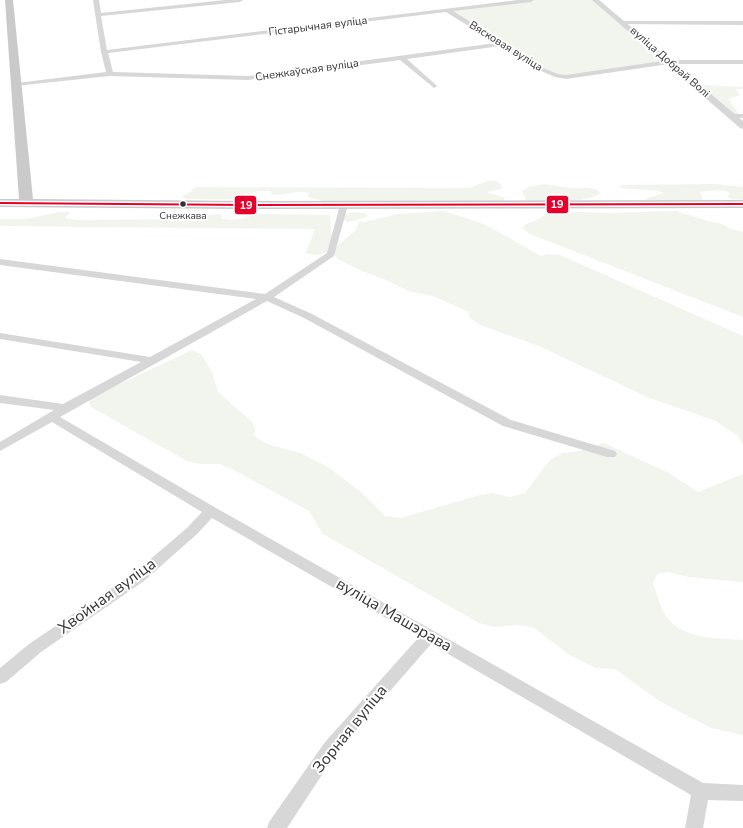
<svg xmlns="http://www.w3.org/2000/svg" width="743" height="828" viewBox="0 0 743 828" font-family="'Nunito Sans',sans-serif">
	<rect width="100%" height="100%" fill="#fff"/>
	<g fill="#f1f5ed">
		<polygon points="531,0 595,0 669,62 566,77 541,69 447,10"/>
		<polygon points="702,85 743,87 743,89 735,89 740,95 728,99 739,114 734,114 701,86"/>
		<path d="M 487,181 L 495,181 L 501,184 L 502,189 L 486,192 L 503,197 L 505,200 L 499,202 L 323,201 L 308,197 L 309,193 C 295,189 287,196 273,195 L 270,191 C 254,190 254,194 240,197 C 224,201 205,199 187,199 L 182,197 L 192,191 L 193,188 L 198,187 L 469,188 Z"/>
		<path d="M 544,184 C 553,185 561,187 570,188 C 580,189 592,185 601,193 C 585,203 545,204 526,200 L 522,191 L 529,187 Z"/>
		<path d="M 715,184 L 743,187 L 743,200 L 731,199 L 727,197 L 730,193 C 723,188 708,191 700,192 L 703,200 L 690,202 L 649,201 L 645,199 L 664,193 L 658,191 L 621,188 L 619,186 L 624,185 Z"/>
		<polygon points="444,211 484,224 541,256 548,254 560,255 743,336 743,446 738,436 716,421 647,397 539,346 480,325 469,317 469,312 433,296 409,291 384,279 362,271 338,259 334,254 336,247 356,230 359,221 365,222 397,214"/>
		<polygon points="552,211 610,213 676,211 711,222 722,224 731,229 743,232 743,317 530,234 522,228 526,224 535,221"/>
		<path d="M 59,212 L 70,212 L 65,218 L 78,220 L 200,219 L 209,215 L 221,214 L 222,219 C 234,220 243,220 254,214 L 330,215 L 332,243 L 328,252 L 317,255 L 305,253 L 313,235 L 314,229 L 0,226 L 0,219 L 26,219 Z"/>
		<polygon points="353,212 365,213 368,216 354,221 347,222 344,219 346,214"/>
		<path d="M 192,350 L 201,354 L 212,372 L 218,392 L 252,422 L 255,428 L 254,436 L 267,444 L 300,453 L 328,467 L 362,493 L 385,516 L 401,518 L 480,495 L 492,493 L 510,497 L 525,493 L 550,460 L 563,453 L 580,451 L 604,443 L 669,473 L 698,492 L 743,474 L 743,582 L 688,577 L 668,572 L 657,574 L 653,584 C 657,594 660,607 666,616 C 682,640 717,638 743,640 L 743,735 L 711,728 L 661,702 L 615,669 L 596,668 L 568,654 L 533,627 L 516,625 L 494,627 L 479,623 L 323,534 L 309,511 L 234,470 L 220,464 L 199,464 L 187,461 L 91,407 L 89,402 L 94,396 Z"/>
	</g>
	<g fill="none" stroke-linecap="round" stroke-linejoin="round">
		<g fill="#d7d7d7" fill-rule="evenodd">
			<path d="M 93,0 L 99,0 L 101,13 L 225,0 L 243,0 L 240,2 L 101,16 L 107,50 L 518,0 L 534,0 L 531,2 L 453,11 L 543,68 L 558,74 L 566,75 L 669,60 L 743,60 L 743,64 L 669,64 L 566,79 L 555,77 L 539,70 L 500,46 L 407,59 L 436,85 L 437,86 L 434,88 L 400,60 L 248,80 L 110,76 L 15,86 L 14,85 L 17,83 L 106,72 L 101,52 ZM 446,12 L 496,43 L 248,76 L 113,72 L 108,53 Z"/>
			<polygon points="623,21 743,21 743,25 621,24 620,23"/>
			<rect x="729" y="114" width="14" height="4"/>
			<polygon points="344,202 348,205 334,256 274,297 312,314 511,420 615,451 617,454 615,457 607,457 503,426 304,318 267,301 60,417 216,508 703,783 743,785 743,801 708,800 703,828 685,828 691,795 431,644 337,752 287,828 267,828 269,822 325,742 419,637 212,518 197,534 144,581 41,652 6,682 0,684 0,668 29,644 134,573 187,528 202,512 52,422 0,451 0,442 54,410 0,403 0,395 63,404 141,362 0,339 0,333 150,357 256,299 0,265 0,259 265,294 327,253 340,205"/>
		</g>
		<polygon fill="#d7d7d7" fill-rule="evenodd" points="592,0 599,0 743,121 743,129 740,128"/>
		<polygon fill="#cacaca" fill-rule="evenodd" points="5,0 13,0 33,199 249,201 743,200 743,208 249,209 0,207 0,199 19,199"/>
		<g stroke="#fff" stroke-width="3">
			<polygon id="bus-1" points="0,202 249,204 743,203 743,205 249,206 0,204"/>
		</g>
		<use href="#bus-1" fill="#e4002b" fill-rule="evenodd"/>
	</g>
	<circle fill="#333" stroke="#fff" stroke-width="1.5" cx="183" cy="204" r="3.5"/>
	<g text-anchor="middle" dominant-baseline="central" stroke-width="4" stroke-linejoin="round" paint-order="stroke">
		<g font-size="10" fill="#333" stroke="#fff">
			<text x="183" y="216">Снежкава</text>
		</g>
		<g font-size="11" fill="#333" stroke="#fff">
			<text transform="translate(318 26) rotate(-7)">Гістарычная вуліца</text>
			<text transform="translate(506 46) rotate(32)">Вясковая вуліца</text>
			<text transform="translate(670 62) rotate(41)">вуліца Добрай Волі</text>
			<text transform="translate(307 70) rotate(-8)">Снежкаўская вуліца</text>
		</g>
		<g font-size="16" fill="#333" stroke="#fff">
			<text transform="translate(107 596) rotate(-36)">Хвойная вуліца</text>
			<text transform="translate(394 615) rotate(30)">вуліца Машэрава</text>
			<text transform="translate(350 729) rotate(-51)">Зорная вуліца</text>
		</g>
	</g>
	<g stroke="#fff" stroke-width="1.5">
		<rect x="546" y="195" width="23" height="19" rx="4" fill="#e4002b"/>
		<rect x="234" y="195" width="23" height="20" rx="4" fill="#e4002b"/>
	</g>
	<g font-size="11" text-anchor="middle" font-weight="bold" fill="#fff">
		<text x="557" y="208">19</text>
		<text x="246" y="209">19</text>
	</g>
</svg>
